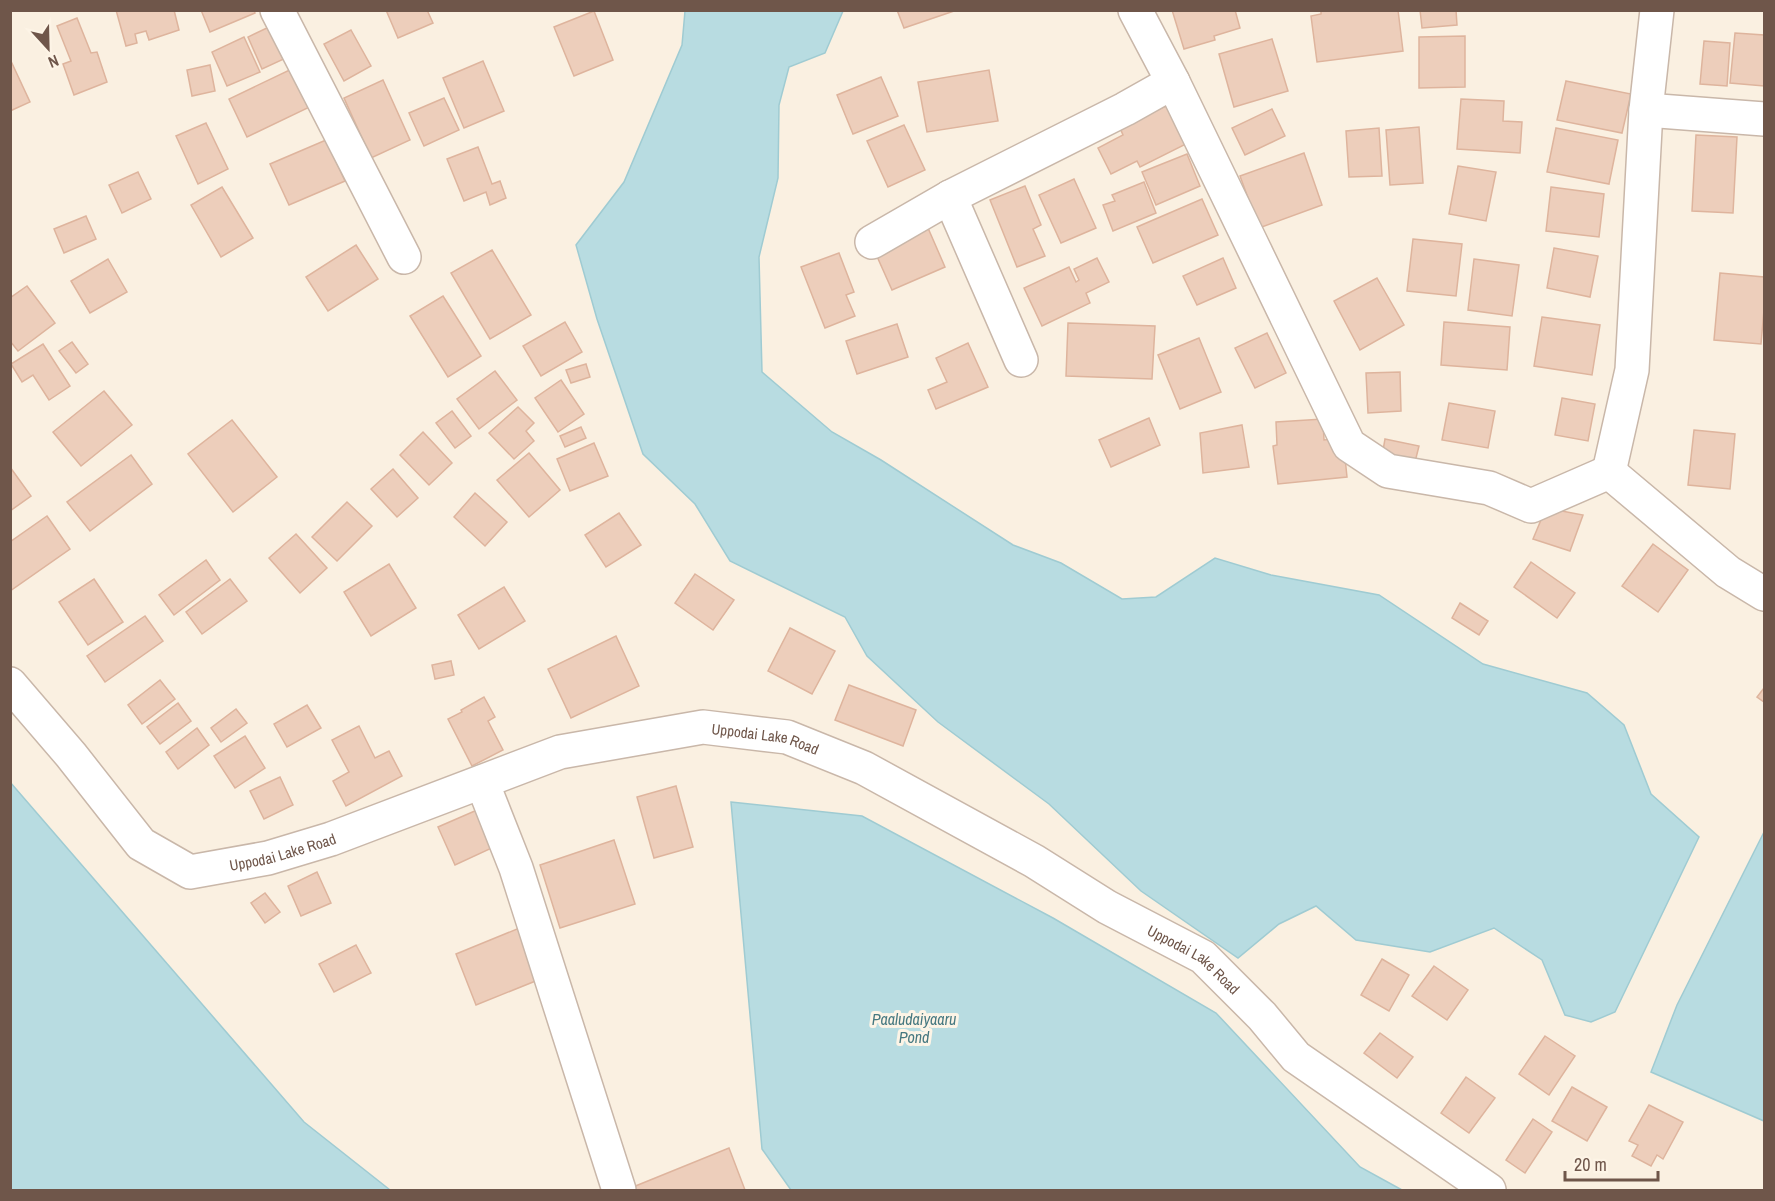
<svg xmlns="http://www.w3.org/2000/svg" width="1775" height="1201" viewBox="0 0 1775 1201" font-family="'Archivo Narrow',sans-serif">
	<rect width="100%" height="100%" fill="#faf0e1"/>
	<g fill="#b8dce1" stroke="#9fcbd2" stroke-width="1.5">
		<polygon points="685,11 843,11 825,53 789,67 779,105 778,178 759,257 762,372 832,432 881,460 1013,545 1061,563 1122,599 1156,597 1215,558 1271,575 1379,595 1483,664 1587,693 1624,725 1651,794 1699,837 1615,1012 1591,1022 1565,1015 1542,960 1494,928 1430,952 1356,940 1316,906 1279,924 1238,958 1141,891 1049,804 938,722 867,656 845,617 730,561 695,504 643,454 597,319 576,245 624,182 682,45"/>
		<polygon points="10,782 304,1122 390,1190 11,1190"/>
		<polygon points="731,802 862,816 1053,918 1216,1013 1360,1167 1402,1190 791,1190 762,1149"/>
		<polygon points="1764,832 1764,1121 1651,1072 1677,1005"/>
	</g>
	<g fill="#edcebb" stroke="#deb49d" stroke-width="1.5">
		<polygon points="116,10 174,10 179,30 149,40 146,31 135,34 137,43 126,46"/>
		<polygon points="201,10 254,10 255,13 210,32"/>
		<polygon points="386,10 427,10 433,23 398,38"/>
		<polygon points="897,10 957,10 904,28"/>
		<polygon points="1172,10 1235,10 1240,28 1214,36 1215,40 1184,49"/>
		<polygon points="1321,10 1398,10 1403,51 1317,62 1311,16 1321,14"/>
		<polygon points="1420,10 1456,10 1457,25 1422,28"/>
		<polygon points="594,11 613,60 574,76 554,27"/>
		<polygon points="77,18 91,53 97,52 107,82 74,95 63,64 71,61 57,26"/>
		<polygon points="271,26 286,58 262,69 248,37"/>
		<polygon points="351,30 371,66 344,81 324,44"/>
		<polygon points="1735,33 1764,35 1764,86 1730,83"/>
		<polygon points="1465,36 1465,87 1419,88 1419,37"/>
		<polygon points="244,37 260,72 227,86 212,52"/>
		<polygon points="1272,39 1288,91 1234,107 1219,54"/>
		<polygon points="1704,41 1730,43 1727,86 1700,84"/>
		<polygon points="10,59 30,102 10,111"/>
		<polygon points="483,61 504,111 464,128 443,78"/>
		<polygon points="210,65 215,91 192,96 187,70"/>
		<polygon points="300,65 318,103 247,137 229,99"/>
		<polygon points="989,70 998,121 927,132 918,82"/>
		<polygon points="881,77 898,116 853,134 837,95"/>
		<polygon points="383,80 410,140 371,158 344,98"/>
		<polygon points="1566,81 1631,94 1622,133 1557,120"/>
		<polygon points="444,98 459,130 424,146 409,113"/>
		<polygon points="1461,99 1504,101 1503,121 1522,122 1520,153 1457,149"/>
		<polygon points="1168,105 1188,143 1140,167 1137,161 1111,174 1098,148 1123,135 1120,128"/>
		<polygon points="1272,109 1285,136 1245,155 1232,128"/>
		<polygon points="206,123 228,169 198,184 176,136"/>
		<polygon points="904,125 925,170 888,187 867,141"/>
		<polygon points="1419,127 1423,183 1390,185 1386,130"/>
		<polygon points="1379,128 1382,176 1349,177 1346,131"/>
		<polygon points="1556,128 1618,140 1609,184 1547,172"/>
		<polygon points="1696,135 1737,137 1733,213 1692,211"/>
		<polygon points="326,140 345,181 289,205 270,164"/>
		<polygon points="478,147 492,184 500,181 506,198 490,205 486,192 464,201 447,159"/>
		<polygon points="1304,153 1322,205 1259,228 1240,176"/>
		<polygon points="1187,154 1200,186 1156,205 1142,172"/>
		<polygon points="1458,166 1496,172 1486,221 1449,214"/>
		<polygon points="138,172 151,199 122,213 109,185"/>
		<polygon points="1074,179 1096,228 1061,243 1039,195"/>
		<polygon points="1144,182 1156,213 1113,231 1103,205 1115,201 1112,195"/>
		<polygon points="1025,186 1041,225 1033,229 1045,256 1017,267 990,200"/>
		<polygon points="222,187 253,238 221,257 191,205"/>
		<polygon points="1551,187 1604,194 1599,237 1546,231"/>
		<polygon points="1202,199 1218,235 1153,263 1137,227"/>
		<polygon points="86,216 96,239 64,253 54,229"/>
		<polygon points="928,228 945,267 892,290 875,252"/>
		<polygon points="1413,239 1462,244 1456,296 1407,291"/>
		<polygon points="356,245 378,279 328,311 306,277"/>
		<polygon points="1554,248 1598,256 1590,297 1547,288"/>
		<polygon points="492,250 531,315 490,339 451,273"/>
		<polygon points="839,253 854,292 846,295 855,316 825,328 801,267"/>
		<polygon points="1097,258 1109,282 1086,293 1090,303 1042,326 1024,288 1069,267 1076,282 1079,280 1074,269"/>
		<polygon points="1223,258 1236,288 1197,305 1183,276"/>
		<polygon points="108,259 127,292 90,313 71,281"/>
		<polygon points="1474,259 1519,265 1512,316 1468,310"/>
		<polygon points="1720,273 1764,277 1764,310 1761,344 1714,340"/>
		<polygon points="1377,278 1404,325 1360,350 1334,301"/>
		<polygon points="27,286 55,323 18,351 10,341 10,298"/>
		<polygon points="443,296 481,356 448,377 410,316"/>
		<polygon points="1542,317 1600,325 1592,375 1534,366"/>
		<polygon points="565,322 582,352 541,376 523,346"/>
		<polygon points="1444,322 1510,327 1507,370 1441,365"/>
		<polygon points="1068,323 1155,326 1152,379 1066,376"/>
		<polygon points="897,324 908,357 857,374 846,341"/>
		<polygon points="1267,333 1286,373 1255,388 1235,348"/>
		<polygon points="1199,338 1221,392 1180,409 1158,355"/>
		<polygon points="72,342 88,364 76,373 59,351"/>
		<polygon points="968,343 988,387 936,409 928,390 947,382 936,358"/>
		<polygon points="43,344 70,386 49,400 33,375 22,382 11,364"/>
		<polygon points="586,364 590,377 571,383 566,370"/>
		<polygon points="495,371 517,400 479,429 457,399"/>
		<polygon points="1400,372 1401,411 1368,413 1366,373"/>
		<polygon points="561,380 584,414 558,432 535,398"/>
		<polygon points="104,391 132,425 81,466 53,432"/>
		<polygon points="1562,398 1595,404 1588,441 1555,435"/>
		<polygon points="1449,403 1495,411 1488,448 1442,440"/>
		<polygon points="518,407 534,423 526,431 534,441 514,459 489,433"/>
		<polygon points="452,411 471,436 455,448 436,423"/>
		<polygon points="1149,418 1160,445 1111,467 1099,440"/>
		<polygon points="1323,419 1324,440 1343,438 1347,477 1278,484 1273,446 1277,445 1276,422"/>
		<polygon points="232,420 277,477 233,512 188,454"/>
		<polygon points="1242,425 1249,467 1203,473 1200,433"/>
		<polygon points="581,427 586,438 565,447 560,436"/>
		<polygon points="1694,430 1735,434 1730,489 1688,485"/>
		<polygon points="423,432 452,463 429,485 400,455"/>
		<polygon points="1385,439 1419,446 1415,462 1382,456"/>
		<polygon points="594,443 608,476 570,491 557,459"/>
		<polygon points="529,453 560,490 529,517 497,480"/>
		<polygon points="131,455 152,484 90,531 67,502"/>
		<polygon points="10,467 31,496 10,511"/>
		<polygon points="393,469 418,498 397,517 371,489"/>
		<polygon points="475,493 507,522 485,546 454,517"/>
		<polygon points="347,502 372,526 337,561 312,537"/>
		<polygon points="1546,508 1583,515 1570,551 1533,539"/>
		<polygon points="619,513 641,545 606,567 585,535"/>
		<polygon points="47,516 70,549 10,591 10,542"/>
		<polygon points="296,534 327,568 300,593 269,558"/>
		<polygon points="1653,544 1688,570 1658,612 1622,586"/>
		<polygon points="206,560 220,580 174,615 159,595"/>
		<polygon points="1531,562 1575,593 1557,618 1514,587"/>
		<polygon points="389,564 416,608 371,636 344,592"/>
		<polygon points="695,574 734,600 713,630 675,603"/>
		<polygon points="94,579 123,622 88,645 59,602"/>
		<polygon points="230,579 247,601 202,634 186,612"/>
		<polygon points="504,587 525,621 479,649 458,615"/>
		<polygon points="1460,603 1488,621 1479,635 1452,618"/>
		<polygon points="145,616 163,641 105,682 87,656"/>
		<polygon points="790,628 835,651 812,694 768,671"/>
		<polygon points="616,636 639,686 571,718 548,669"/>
		<polygon points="451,661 454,675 435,679 432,665"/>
		<polygon points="160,680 175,699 142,724 128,705"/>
		<polygon points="849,685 916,710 903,746 835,720"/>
		<polygon points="1764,688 1764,702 1757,697"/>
		<polygon points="484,697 495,717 488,721 503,750 472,766 448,719 462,712 461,710"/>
		<polygon points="178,703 191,721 160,744 147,727"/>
		<polygon points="307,705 321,728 287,747 274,724"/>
		<polygon points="236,709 247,723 221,742 211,728"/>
		<polygon points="359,726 375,758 389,751 402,776 346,806 333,781 349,772 332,740"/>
		<polygon points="197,728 209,745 178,769 166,752"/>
		<polygon points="245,736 265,768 235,788 214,756"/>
		<polygon points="280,777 293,805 264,819 250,791"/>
		<polygon points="676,786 693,847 654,858 637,797"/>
		<polygon points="477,810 494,847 455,865 438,827"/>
		<polygon points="614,840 635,904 560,928 540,865"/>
		<polygon points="317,872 331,903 301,916 288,886"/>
		<polygon points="265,893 280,912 265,923 251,903"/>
		<polygon points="522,927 543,978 476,1005 456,954"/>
		<polygon points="356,945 371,973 334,992 319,964"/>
		<polygon points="1382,959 1409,975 1389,1011 1361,995"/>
		<polygon points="1434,966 1468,990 1447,1020 1412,996"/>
		<polygon points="1380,1033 1413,1057 1397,1078 1364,1053"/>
		<polygon points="1545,1036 1575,1056 1549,1095 1519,1074"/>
		<polygon points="1466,1077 1495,1098 1469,1133 1441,1113"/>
		<polygon points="1572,1087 1607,1107 1587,1141 1552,1121"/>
		<polygon points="1649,1105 1683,1122 1663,1159 1657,1155 1651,1166 1632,1156 1638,1145 1629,1141"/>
		<polygon points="1533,1119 1552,1132 1525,1173 1506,1160"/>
		<polygon points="729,1148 745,1190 634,1190 633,1187"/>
	</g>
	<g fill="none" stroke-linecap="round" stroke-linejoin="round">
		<g stroke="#c9b7a9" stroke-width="36">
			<g id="minor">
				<polyline points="277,10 404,257"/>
				<polyline points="1135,10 1173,82 1349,445 1388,471 1489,488 1531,506 1609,472"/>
				<polyline points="1646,110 1764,119"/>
				<polyline points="950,197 1021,360"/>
				<polyline points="872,242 950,197 1125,109 1173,82"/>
				<polyline points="1609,472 1632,370 1646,110 1657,10"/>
				<polyline points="1609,472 1728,572 1764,594"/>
				<path id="s1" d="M 10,684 L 71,755 L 141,844 L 190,872 L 268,858 L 331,839 L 560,752 L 703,727 L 787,737 L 864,768 L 1034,861 L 1107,907 L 1203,957 L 1262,1016 L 1296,1057 L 1489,1190"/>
				<polyline points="482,782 516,868 619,1190"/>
			</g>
		</g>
		<use href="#minor" stroke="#fff" stroke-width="33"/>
	</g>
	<g text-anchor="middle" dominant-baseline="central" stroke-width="6" stroke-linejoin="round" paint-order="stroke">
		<g font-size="15" fill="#6f564a" stroke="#fdf4e6">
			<text stroke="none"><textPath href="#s1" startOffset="862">Uppodai Lake Road</textPath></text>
			<text stroke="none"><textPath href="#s1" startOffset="358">Uppodai Lake Road</textPath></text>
			<text stroke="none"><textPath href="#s1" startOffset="1348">Uppodai Lake Road</textPath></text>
		</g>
		<g font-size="16" font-style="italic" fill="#467880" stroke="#fdf4e6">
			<text x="914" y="1019">Paaludaiyaaru<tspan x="914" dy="18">Pond</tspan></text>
		</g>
	</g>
	<rect width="1775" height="1201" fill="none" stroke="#6f564a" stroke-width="24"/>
	<g transform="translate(48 48) rotate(158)" stroke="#fdf4e6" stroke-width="4.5" paint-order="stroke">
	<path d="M0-4.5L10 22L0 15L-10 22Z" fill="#6f564a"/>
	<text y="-9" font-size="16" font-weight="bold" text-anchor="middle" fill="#6f564a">N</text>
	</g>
	<path d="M1565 1171v9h93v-9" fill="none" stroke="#6f564a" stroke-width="3"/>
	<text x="1574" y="1171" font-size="18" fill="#6f564a" stroke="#fdf4e6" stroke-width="4.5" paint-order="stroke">20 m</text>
</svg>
